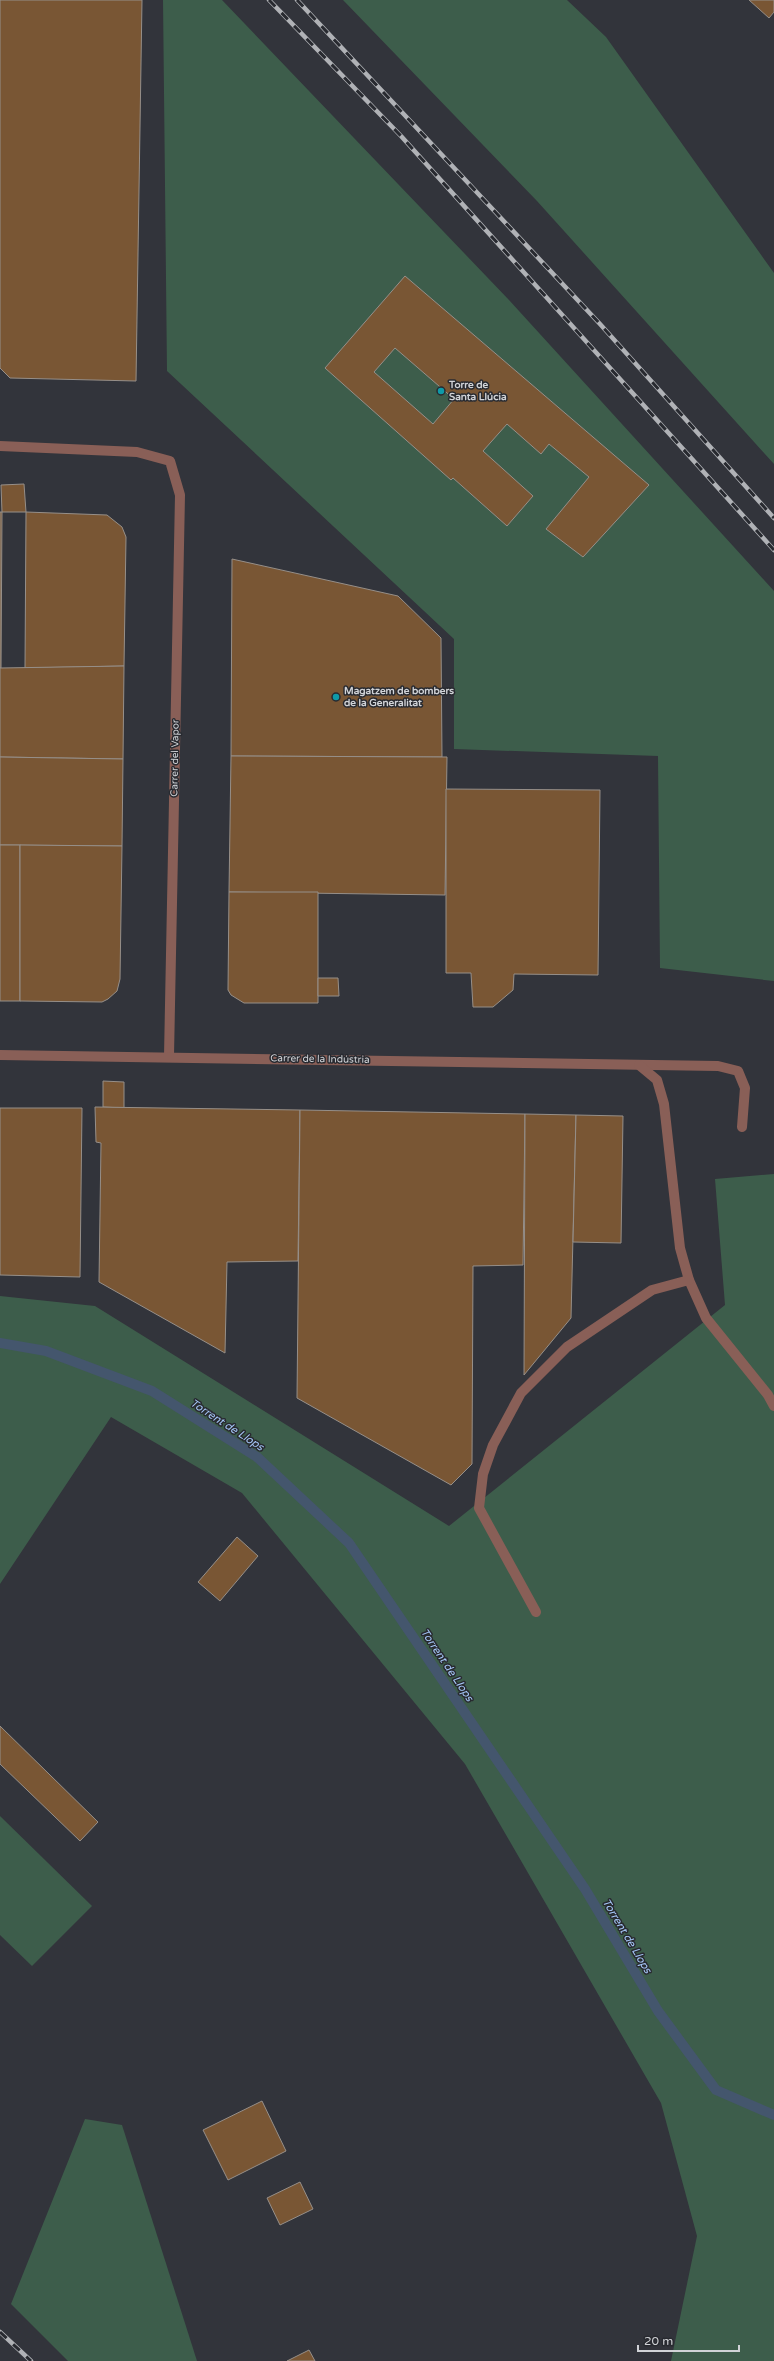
<svg xmlns="http://www.w3.org/2000/svg" width="774" height="2361" viewBox="0 0 774 2361" font-family="'Varela Round',sans-serif">
	<rect width="100%" height="100%" fill="#32343b"/>
	<g fill="#3d5d4b">
		<polygon points="163,0 222,0 509,300 774,591 774,981 660,968 658,756 454,749 454,639 167,371"/>
		<polygon points="343,0 567,0 606,37 774,273 774,464 537,201"/>
		<polygon points="774,1174 774,2361 671,2361 697,2236 661,2103 465,1764 242,1493 111,1417 0,1584 0,1296 95,1306 449,1526 725,1305 715,1179"/>
		<polygon points="0,1816 92,1906 32,1966 0,1935"/>
		<polygon points="85,2119 122,2125 197,2361 68,2361 11,2304"/>
	</g>
	<g fill="none" stroke-linecap="round" stroke-linejoin="round">
		<polyline stroke="#44566d" stroke-width="10" points="0,1343 46,1351 152,1391 257,1457 349,1543 585,1889 658,2011 716,2090 774,2115"/>
	</g>
	<g fill="#795634" stroke="#968f89" fill-rule="evenodd">
		<polygon points="0,0 142,0 136,381 10,378 0,368"/>
		<polygon points="749,0 774,0 774,12 769,18"/>
		<path d="M 405,276 L 649,485 L 583,557 L 546,529 L 589,477 L 549,444 L 541,454 L 507,424 L 483,451 L 533,496 L 507,526 L 453,478 L 451,480 L 325,368 ZM 395,348 L 454,399 L 433,424 L 374,372 Z"/>
		<polygon points="24,484 26,512 2,512 1,485"/>
		<polygon points="0,512 2,512 1,668 0,668"/>
		<polygon points="26,512 107,515 122,527 126,537 124,666 25,668"/>
		<polygon points="232,559 398,596 441,638 442,757 231,756"/>
		<polygon points="124,666 123,759 0,757 0,668"/>
		<polygon points="231,756 447,757 445,895 229,892"/>
		<polygon points="0,757 123,759 122,846 0,845"/>
		<polygon points="446,789 600,790 598,975 514,974 513,990 493,1007 473,1007 471,973 446,973"/>
		<rect x="0" y="845" width="20" height="156"/>
		<polygon points="20,845 122,846 120,979 117,991 108,999 102,1002 20,1001"/>
		<polygon points="229,892 318,892 318,1003 244,1003 231,995 228,990"/>
		<polygon points="318,978 338,978 339,996 318,996"/>
		<polygon points="103,1081 124,1082 124,1108 103,1107"/>
		<polygon points="95,1107 300,1110 298,1261 227,1262 225,1353 99,1282 101,1143 96,1142"/>
		<polygon points="0,1108 82,1108 80,1277 0,1275"/>
		<polygon points="300,1110 525,1114 523,1265 473,1266 472,1464 451,1485 297,1398"/>
		<polygon points="525,1114 576,1115 571,1318 524,1375"/>
		<polygon points="576,1115 623,1116 621,1243 573,1242"/>
		<polygon points="237,1537 258,1556 220,1601 198,1582"/>
		<polygon points="0,1726 98,1822 80,1841 0,1764"/>
		<polygon points="262,2101 286,2151 228,2180 203,2130"/>
		<polygon points="300,2182 313,2209 280,2225 267,2198"/>
		<polygon points="309,2350 315,2361 287,2361"/>
	</g>
	<g fill="none" stroke-linecap="round" stroke-linejoin="round">
		<g stroke="#895f57" stroke-width="10">
			<polyline points="0,446 137,452 170,461 180,495 169,1056"/>
			<polyline points="0,1055 718,1066 738,1071 745,1088 742,1127"/>
			<polyline points="639,1065 657,1080 664,1104 680,1248 689,1280 706,1318 768,1395 774,1406"/>
			<polyline points="536,1612 479,1508 483,1474 493,1445 521,1393 567,1347 652,1290 689,1280"/>
		</g>
		<g stroke="#b0b2b6" stroke-width="4.5">
			<g id="rail">
				<polyline points="269,0 401,136 774,550"/>
				<polyline points="297,0 600,324 774,518"/>
				<polyline points="0,2332 31,2361"/>
			</g>
		</g>
		<use href="#rail" stroke="#282a30" stroke-width="3" stroke-dasharray="9" stroke-linecap="butt"/>
	</g>
	<g fill="#0f9aa8" stroke="#282a30" stroke-width="1.5">
		<circle cx="441" cy="391" r="4"/>
		<circle cx="336" cy="697" r="4"/>
	</g>
	<g text-anchor="middle" dominant-baseline="central" stroke-width="3" stroke-linejoin="round" paint-order="stroke">
		<g font-size="10" font-weight="bold" fill="#d1d3d7" stroke="#282a30" text-anchor="start">
			<text x="449" y="385">Torre de<tspan x="449" dy="12">Santa Llúcia</tspan></text>
			<text x="344" y="691">Magatzem de bombers<tspan x="344" dy="12">de la Generalitat</tspan></text>
		</g>
		<g font-size="10" fill="#d1d3d7" stroke="#282a30">
			<text transform="translate(175 758) rotate(-89)">Carrer del Vapor</text>
			<text transform="translate(320 1059) rotate(1)">Carrer de la Indústria</text>
		</g>
		<g font-size="11" font-style="italic" fill="#a6c8f9" stroke="#282a30">
			<text transform="translate(227 1425) rotate(33)">Torrent de Llops</text>
			<text transform="translate(447 1665) rotate(56)">Torrent de Llops</text>
			<text transform="translate(627 1936) rotate(59)">Torrent de Llops</text>
		</g>
	</g>
	<path d="M638 2345v6h101v-6" fill="none" stroke="#d1d3d7" stroke-width="2"/>
	<text x="644" y="2345" font-size="12" fill="#d1d3d7" stroke="#282a30" stroke-width="3" paint-order="stroke">20 m</text>
</svg>
